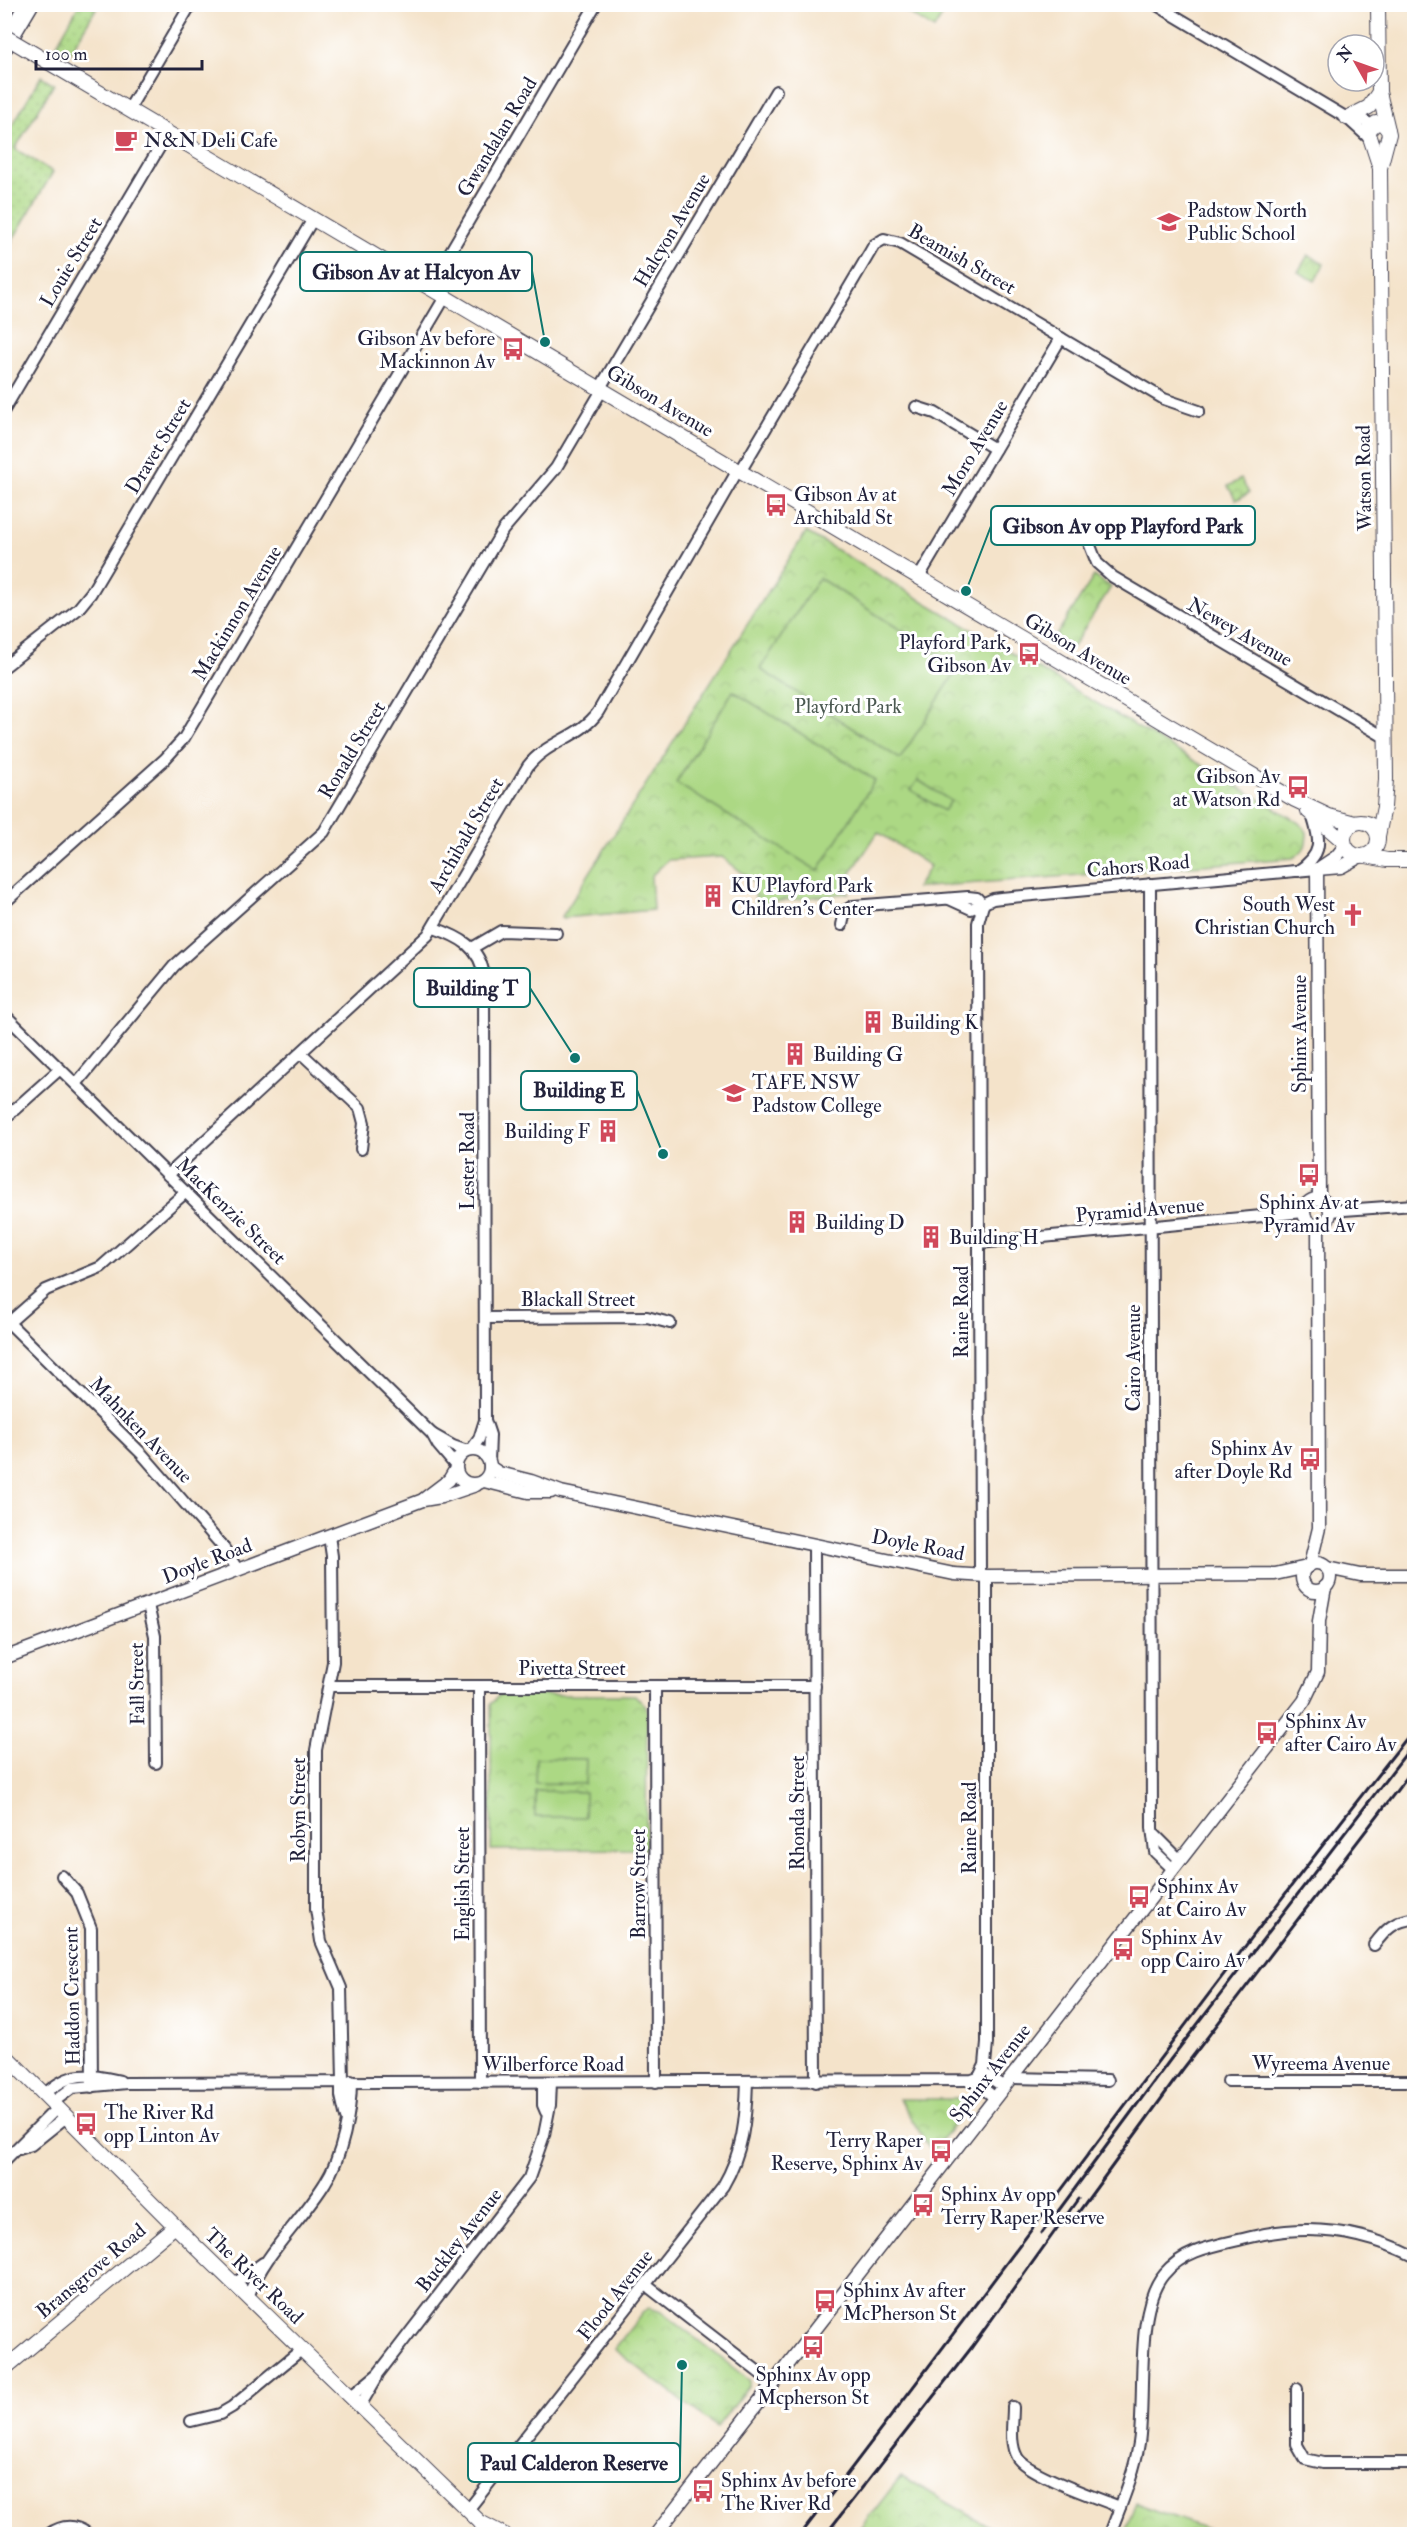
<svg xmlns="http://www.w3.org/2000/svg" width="1419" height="2539" viewBox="0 0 1419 2539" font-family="'IM FELL Double Pica',serif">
	<defs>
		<pattern id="grass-dots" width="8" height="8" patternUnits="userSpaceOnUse" patternTransform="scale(1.5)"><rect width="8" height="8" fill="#acd884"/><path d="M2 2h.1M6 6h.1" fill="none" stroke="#94b973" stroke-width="1.8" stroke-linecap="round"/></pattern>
		<pattern id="park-crowns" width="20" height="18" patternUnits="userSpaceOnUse" patternTransform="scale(1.5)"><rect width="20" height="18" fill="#acd884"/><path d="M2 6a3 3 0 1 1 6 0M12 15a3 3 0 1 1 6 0" fill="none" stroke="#94b973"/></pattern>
	</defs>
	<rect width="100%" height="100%" fill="#fff"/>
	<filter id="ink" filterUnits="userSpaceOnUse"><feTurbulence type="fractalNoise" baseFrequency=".0167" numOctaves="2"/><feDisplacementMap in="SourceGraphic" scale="12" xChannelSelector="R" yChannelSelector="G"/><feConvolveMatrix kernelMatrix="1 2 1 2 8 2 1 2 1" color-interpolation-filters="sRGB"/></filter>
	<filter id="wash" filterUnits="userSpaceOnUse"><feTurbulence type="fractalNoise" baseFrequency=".008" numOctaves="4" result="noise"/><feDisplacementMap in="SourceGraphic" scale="24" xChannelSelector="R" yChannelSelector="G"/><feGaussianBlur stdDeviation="1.35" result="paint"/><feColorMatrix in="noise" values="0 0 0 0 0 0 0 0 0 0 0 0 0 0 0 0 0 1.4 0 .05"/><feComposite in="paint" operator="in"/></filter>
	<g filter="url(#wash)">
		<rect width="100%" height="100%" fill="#f4e3ca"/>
		<g fill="url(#grass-dots)" stroke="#677d60" stroke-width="1.5">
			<polygon points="79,5 98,5 70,53 56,46"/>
			<polygon points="41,76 54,84 15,149 53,172 5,253 5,138"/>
		</g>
		<g fill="url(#park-crowns)" stroke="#677d60" stroke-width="1.5">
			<polygon points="1308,255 1324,264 1315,281 1298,272"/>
			<polygon points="1241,479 1249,493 1236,500 1228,486"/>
			<path d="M 806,532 L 1300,823 L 1307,832 C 1307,845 1305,851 1293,858 L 916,888 L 930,866 L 878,832 L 843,885 L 849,893 L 756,904 L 754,882 L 722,857 L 668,860 L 651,876 L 653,910 L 561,918 Z"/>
			<polygon points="1094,576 1111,587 1072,648 1055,637"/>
			<polygon points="499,1695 635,1695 647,1708 646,1849 491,1850 491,1704"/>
			<polygon points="899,2099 973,2099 932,2152"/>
			<polygon points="649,2308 662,2312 749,2380 749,2385 717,2427 614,2349 644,2311"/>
			<polygon points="901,2476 999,2532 1005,2534 856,2534"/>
			<polygon points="1136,2503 1220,2534 1124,2534"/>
		</g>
		<g fill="#acd884" stroke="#677d60" stroke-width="1.5">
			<polygon points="895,5 949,5 934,29"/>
			<polygon points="819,578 959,667 900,759 760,669"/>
			<polygon points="733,691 875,780 818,871 676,783"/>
			<polygon points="918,780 951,801 944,811 911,790"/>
			<polygon points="536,1758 586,1759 585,1784 535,1783"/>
			<polygon points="535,1791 585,1792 585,1817 535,1817"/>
		</g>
	</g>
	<g filter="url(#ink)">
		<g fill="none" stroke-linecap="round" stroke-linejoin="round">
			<g stroke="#423f50" stroke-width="14">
				<g id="minor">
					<polyline points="1155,4 1347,118 1368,137"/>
					<polyline points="129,109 191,4"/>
					<polyline points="1347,118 1361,119 1372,125"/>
					<polyline points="429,288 596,4"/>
					<polyline points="600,388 776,91"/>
					<polyline points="916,407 935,413 995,449"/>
					<polyline points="4,410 168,133"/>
					<polyline points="740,472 870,252 874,245 884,239 900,243 1164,399 1199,411"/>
					<polyline points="1089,543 1097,563 1113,577 1386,738"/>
					<polyline points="919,577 1061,338"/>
					<polyline points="4,667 78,609 91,593 313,219"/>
					<path d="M 1298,871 C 1323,854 1321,842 1312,815"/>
					<polyline points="1150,884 1152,1828 1155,1852 1173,1869"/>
					<polyline points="949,899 971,909 993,899 1001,898 1317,869"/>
					<polyline points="4,903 165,759 184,738 445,297"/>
					<polyline points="842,925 845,911 853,906 968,897 977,898 983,905"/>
					<path d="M 434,928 C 460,937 480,947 484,976 L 485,1420 L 479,1439 L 471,1450"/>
					<polyline points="472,948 501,931 556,933"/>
					<polyline points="4,1014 432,1434 438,1445 455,1465"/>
					<polyline points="301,1053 360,1108 364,1123 361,1149"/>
					<polyline points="76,1084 174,966 324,832 503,530 556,468 602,390"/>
					<polyline points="4,1119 60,1069"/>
					<path d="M 168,1175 L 428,935 L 528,766 C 546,742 581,737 598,712 L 738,470"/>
					<polyline points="1330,1211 1414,1205"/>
					<polyline points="979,1243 1304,1212"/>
					<polyline points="486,1318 647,1317 670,1323"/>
					<polyline points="9,1323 142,1454 223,1547 238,1570"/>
					<polyline points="5,1326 46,1290 101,1267 186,1192"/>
					<polyline points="485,1420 490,1435 489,1462"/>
					<polyline points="432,1434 453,1446 467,1451"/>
					<polyline points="329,1536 332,1556 333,1662 316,1750 316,1909 321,1941 341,1988 343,2081"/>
					<polyline points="814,1545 816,2082"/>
					<polyline points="980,1576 978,923 983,905"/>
					<polyline points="148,1605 155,1636 156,1763"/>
					<polyline points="329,1686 815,1686"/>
					<polyline points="655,1686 656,2082"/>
					<polyline points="479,1687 480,2082"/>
					<polyline points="1153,1833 1180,1860"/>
					<polyline points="62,1876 77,1893 91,1928 92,2087"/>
					<path d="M 1374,1945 C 1385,1930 1395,1920 1414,1919"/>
					<polyline points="979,2077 985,2065 987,2043 987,1576"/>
					<polyline points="979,2077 979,2085 995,2098"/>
					<polyline points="1011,2078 1108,2080"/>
					<polyline points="341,2081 341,2096 346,2118"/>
					<polyline points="1228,2081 1414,2081"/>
					<polyline points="543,2082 543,2105 546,2112"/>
					<path d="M 44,2095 C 70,2070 88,2074 120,2081"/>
					<polyline points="52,2103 72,2088 127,2083 972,2080 986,2075 1004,2087"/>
					<polyline points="19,2149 31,2145 66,2117"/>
					<polyline points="4,2161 57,2108"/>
					<polyline points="234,2284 263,2263"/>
					<polyline points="646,2285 774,2384"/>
					<path d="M 248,2297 C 264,2253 301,2222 325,2183 C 342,2157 351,2112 351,2081"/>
					<polyline points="1297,2389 1297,2445 1305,2459 1323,2463 1414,2463"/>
					<polyline points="350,2397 378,2374 529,2178 544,2135 550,2105 551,2082"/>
					<polyline points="360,2406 377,2377"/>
					<path d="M 1013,2407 C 1013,2423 1009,2443 1017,2457 C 1026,2474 1100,2499 1120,2507"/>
					<polyline points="191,2421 220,2414 232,2407 301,2350"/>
					<path d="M 468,2510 L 723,2186 C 743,2152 746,2120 747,2081"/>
					<path d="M 49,2534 C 62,2525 75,2524 88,2534"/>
					<path d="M 1110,2534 C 1121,2504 1134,2475 1139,2443 C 1146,2397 1134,2309 1164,2274 C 1185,2248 1220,2245 1251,2237 C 1308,2223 1361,2230 1414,2256"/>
				</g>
			</g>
			<g stroke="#423f50" stroke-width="15">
				<g id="tertiary">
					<polyline points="1321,867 1336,857 1345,846"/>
					<polyline points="1317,869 1319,1199"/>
					<polyline points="1317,869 1341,867 1359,857"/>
					<circle cx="1317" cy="1212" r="13"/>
					<circle cx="473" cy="1467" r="17"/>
					<polyline points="490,1467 499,1473 531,1481 561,1492 954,1574 987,1576 1275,1574 1307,1567"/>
					<polyline points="484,1481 528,1492 551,1492"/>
					<polyline points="424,1499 449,1480 455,1470"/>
					<circle cx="1316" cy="1577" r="14"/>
					<polyline points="1310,1565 1319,1528 1318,1224"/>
					<polyline points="1327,1568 1360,1575 1414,1575"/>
					<polyline points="4,1658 423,1500 441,1497 476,1485"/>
					<polyline points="656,2534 1304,1701 1318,1672 1319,1621 1325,1587"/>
				</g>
			</g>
			<g stroke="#423f50" stroke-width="16">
				<g id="secondary">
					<polyline points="26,49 1295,800 1329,816 1355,823"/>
					<polyline points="1347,118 1369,107 1379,92"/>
					<polyline points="1380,168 1368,131 1376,123 1383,124 1388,130"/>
					<polyline points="1308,811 1343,841"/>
					<circle cx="1361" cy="839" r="17"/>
					<polyline points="1378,836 1384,807 1386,779 1380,168 1389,134 1379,92 1378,4"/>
					<polyline points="1366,856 1387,860 1414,860"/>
					<polyline points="4,2054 193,2244 480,2522 488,2534"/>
					<polyline points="4,2369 175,2226"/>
					<polyline points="482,2523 503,2534"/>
				</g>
			</g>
			<g stroke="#423f50" stroke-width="21">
				<polyline id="motorway" points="4,46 29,4"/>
			</g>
			<use href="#minor" stroke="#fff" stroke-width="10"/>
			<use href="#tertiary" stroke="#fff" stroke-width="12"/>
			<use href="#secondary" stroke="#fff" stroke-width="14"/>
			<use href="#motorway" stroke="#fff" stroke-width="18"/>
			<g stroke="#22223b" stroke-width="3">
				<polyline points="1078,2213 1183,2069 1414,1768"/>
				<polyline points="1042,2233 1170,2060 1414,1743"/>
				<path d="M 801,2534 C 1007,2267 1204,1993 1414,1729"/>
				<polyline points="826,2534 972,2347 1078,2199"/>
			</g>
			<g stroke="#423f50" stroke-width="16" stroke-linecap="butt">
				<polyline id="secondary-bridge" points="4,36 26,49"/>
			</g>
			<use href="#secondary-bridge" stroke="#fff" stroke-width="14"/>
		</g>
	</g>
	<defs>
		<g id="cafe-bare" transform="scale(1.8)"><path d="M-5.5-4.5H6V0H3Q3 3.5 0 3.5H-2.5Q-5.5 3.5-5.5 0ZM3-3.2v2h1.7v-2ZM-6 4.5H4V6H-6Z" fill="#d1495b" stroke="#fff" stroke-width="2.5" paint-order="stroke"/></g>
		<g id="school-bare" transform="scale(1.8)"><path d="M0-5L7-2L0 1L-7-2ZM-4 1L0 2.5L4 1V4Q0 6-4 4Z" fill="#d1495b" stroke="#fff" stroke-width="2.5" paint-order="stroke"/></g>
		<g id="bus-bare" transform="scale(1.8)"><path d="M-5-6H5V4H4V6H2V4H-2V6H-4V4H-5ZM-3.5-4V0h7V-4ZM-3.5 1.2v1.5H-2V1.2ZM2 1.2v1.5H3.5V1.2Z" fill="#d1495b" stroke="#fff" stroke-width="2.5" paint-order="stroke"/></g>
		<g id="building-bare" transform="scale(1.8)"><path d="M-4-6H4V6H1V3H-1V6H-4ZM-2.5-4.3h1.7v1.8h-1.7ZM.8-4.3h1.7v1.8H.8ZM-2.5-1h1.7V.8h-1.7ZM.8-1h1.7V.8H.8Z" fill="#d1495b" stroke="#fff" stroke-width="2.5" paint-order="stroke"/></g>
		<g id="church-bare" transform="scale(1.8)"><path d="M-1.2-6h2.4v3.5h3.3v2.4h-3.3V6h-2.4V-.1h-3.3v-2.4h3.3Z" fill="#d1495b" stroke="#fff" stroke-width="2.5" paint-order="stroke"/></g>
		<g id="university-bare" transform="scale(1.8)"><path d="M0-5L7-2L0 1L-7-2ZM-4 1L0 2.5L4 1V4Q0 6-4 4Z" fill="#d1495b" stroke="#fff" stroke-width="2.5" paint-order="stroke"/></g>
	</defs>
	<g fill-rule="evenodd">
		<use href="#cafe-bare" x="126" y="140"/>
		<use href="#school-bare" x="1169" y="222"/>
		<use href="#bus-bare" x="513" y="349"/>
		<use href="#bus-bare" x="776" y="505"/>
		<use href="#bus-bare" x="1029" y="654"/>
		<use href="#bus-bare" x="1298" y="787"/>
		<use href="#building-bare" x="713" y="896"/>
		<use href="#church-bare" x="1353" y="915"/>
		<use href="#building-bare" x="873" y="1022"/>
		<use href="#building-bare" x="795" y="1054"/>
		<use href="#university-bare" x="734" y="1093"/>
		<use href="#building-bare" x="608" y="1131"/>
		<use href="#bus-bare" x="1309" y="1175"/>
		<use href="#building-bare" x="797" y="1222"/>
		<use href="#building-bare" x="931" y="1237"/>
		<use href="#bus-bare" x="1310" y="1459"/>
		<use href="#bus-bare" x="1267" y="1733"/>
		<use href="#bus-bare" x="1139" y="1897"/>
		<use href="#bus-bare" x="1123" y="1949"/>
		<use href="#bus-bare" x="86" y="2124"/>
		<use href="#bus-bare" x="941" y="2151"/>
		<use href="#bus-bare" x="923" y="2205"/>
		<use href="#bus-bare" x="825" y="2301"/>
		<use href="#bus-bare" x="813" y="2347"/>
		<use href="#bus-bare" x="703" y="2491"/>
	</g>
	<g text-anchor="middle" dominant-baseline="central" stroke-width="6" stroke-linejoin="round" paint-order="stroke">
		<g font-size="20" fill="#22223b" stroke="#fff">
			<text transform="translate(497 137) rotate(-59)">Gwandalan Road</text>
			<text transform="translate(672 230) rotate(-59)">Halcyon Avenue</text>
			<text transform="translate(962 259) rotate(30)">Beamish Street</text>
			<text transform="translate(71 262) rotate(-59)">Louie Street</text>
			<text transform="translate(660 401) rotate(31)">Gibson Avenue</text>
			<text transform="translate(158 446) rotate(-59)">Dravet Street</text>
			<text transform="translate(975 448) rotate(-59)">Moro Avenue</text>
			<text transform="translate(1364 478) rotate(-91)">Watson Road</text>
			<text transform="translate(237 613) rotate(-59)">Mackinnon Avenue</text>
			<text transform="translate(1240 632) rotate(30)">Newey Avenue</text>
			<text transform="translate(1078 649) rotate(31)">Gibson Avenue</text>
			<text transform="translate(352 750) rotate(-59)">Ronald Street</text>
			<text transform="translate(466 835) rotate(-60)">Archibald Street</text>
			<text transform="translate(1138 866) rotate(-5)">Cahors Road</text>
			<text transform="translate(1299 1034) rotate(-90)">Sphinx Avenue</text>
			<text transform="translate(467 1161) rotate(-90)">Lester Road</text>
			<text transform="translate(1140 1210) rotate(-5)">Pyramid Avenue</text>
			<text transform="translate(231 1211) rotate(44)">MacKenzie Street</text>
			<text x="578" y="1299">Blackall Street</text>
			<text transform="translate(961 1312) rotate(-90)">Raine Road</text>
			<text transform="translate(1133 1358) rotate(-90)">Cairo Avenue</text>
			<text transform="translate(141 1430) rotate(46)">Mahnken Avenue</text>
			<text transform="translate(918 1545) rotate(11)">Doyle Road</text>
			<text transform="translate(207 1561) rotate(-21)">Doyle Road</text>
			<text x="572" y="1668">Pivetta Street</text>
			<text transform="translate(137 1684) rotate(-91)">Fall Street</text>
			<text transform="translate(298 1810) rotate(-90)">Robyn Street</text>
			<text transform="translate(797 1813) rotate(-90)">Rhonda Street</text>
			<text transform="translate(969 1828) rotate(-90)">Raine Road</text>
			<text transform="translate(462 1884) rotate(-90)">English Street</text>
			<text transform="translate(638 1884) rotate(-90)">Barrow Street</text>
			<text transform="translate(72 1996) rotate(-91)">Haddon Crescent</text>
			<text x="1321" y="2063">Wyreema Avenue</text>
			<text x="553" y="2064">Wilberforce Road</text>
			<text transform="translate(990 2073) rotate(-52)">Sphinx Avenue</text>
			<text transform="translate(459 2240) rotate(-52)">Buckley Avenue</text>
			<text transform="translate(91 2271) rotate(-40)">Bransgrove Road</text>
			<text transform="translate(254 2276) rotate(44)">The River Road</text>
			<text transform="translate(615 2295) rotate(-52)">Flood Avenue</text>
		</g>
		<g font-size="20" fill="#22223b" stroke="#fff" text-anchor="start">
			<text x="144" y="140">N&amp;N Deli Cafe</text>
			<text x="1187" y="210">Padstow North<tspan x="1187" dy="23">Public School</tspan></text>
			<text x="495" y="338" text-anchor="end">Gibson Av before<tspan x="495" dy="23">Mackinnon Av</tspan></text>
			<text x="794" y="494">Gibson Av at<tspan x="794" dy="23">Archibald St</tspan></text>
			<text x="1011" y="642" text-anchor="end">Playford Park,<tspan x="1011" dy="23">Gibson Av</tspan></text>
			<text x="1280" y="776" text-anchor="end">Gibson Av<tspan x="1280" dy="23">at Watson Rd</tspan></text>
			<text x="731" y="885">KU Playford Park<tspan x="731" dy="23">Children's Center</tspan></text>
			<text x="1335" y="904" text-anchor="end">South West<tspan x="1335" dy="23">Christian Church</tspan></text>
			<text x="891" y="1022">Building K</text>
			<text x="813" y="1054">Building G</text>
			<text x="752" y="1082">TAFE NSW<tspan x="752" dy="23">Padstow College</tspan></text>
			<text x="590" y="1131" text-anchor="end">Building F</text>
			<text x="1309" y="1202" text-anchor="middle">Sphinx Av at<tspan x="1309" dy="23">Pyramid Av</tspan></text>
			<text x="815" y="1222">Building D</text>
			<text x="949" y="1237">Building H</text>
			<text x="1292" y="1448" text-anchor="end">Sphinx Av<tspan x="1292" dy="23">after Doyle Rd</tspan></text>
			<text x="1285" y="1721">Sphinx Av<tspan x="1285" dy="23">after Cairo Av</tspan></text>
			<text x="1157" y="1886">Sphinx Av<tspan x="1157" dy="23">at Cairo Av</tspan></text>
			<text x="1141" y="1937">Sphinx Av<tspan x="1141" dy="23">opp Cairo Av</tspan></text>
			<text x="104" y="2112">The River Rd<tspan x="104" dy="23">opp Linton Av</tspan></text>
			<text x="923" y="2140" text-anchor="end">Terry Raper<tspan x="923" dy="23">Reserve, Sphinx Av</tspan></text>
			<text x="941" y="2194">Sphinx Av opp<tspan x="941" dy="23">Terry Raper Reserve</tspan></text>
			<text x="843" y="2290">Sphinx Av after<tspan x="843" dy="23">McPherson St</tspan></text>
			<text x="813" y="2374" text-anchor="middle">Sphinx Av opp<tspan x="813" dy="23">Mcpherson St</tspan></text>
			<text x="721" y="2480">Sphinx Av before<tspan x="721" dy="23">The River Rd</tspan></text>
		</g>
		<g font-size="20" fill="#4b5951" stroke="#fff">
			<text x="848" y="706">Playford Park</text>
		</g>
	</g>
	<path fill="none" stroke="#0f766e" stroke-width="2" d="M545 342L532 271M966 591L991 526M575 1058L530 988M663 1154L637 1090M682 2365L680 2463"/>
	<g fill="#0f766e" stroke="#fff" stroke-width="2">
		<circle cx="545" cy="342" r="6"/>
		<circle cx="966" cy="591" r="6"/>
		<circle cx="575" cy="1058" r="6"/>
		<circle cx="663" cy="1154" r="6"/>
		<circle cx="682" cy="2365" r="6"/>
	</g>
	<g fill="#fff" stroke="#0f766e" stroke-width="2">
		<rect x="300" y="252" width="232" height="39" rx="6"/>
		<rect x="991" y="506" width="264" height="39" rx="6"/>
		<rect x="414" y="968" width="116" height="39" rx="6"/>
		<rect x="521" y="1071" width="116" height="39" rx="6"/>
		<rect x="468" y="2443" width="212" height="39" rx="6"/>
	</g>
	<g font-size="21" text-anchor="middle" font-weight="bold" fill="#22223b">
		<text x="416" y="279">Gibson Av at Halcyon Av</text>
		<text x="1123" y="533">Gibson Av opp Playford Park</text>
		<text x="472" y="995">Building T</text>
		<text x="579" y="1097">Building E</text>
		<text x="574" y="2470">Paul Calderon Reserve</text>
	</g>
	<rect width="1419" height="2539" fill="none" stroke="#fff" stroke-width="24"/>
	<g transform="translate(1356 63) rotate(310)"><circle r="28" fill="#ffffff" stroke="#a7a7b1" stroke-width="1.5"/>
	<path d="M0-4.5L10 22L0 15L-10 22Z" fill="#d1495b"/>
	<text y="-9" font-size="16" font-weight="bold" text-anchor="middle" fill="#22223b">N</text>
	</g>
	<path d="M36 60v9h166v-9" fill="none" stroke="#22223b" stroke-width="3"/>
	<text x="45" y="60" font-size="18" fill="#22223b" stroke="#ffffff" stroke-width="4.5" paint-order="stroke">100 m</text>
</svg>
